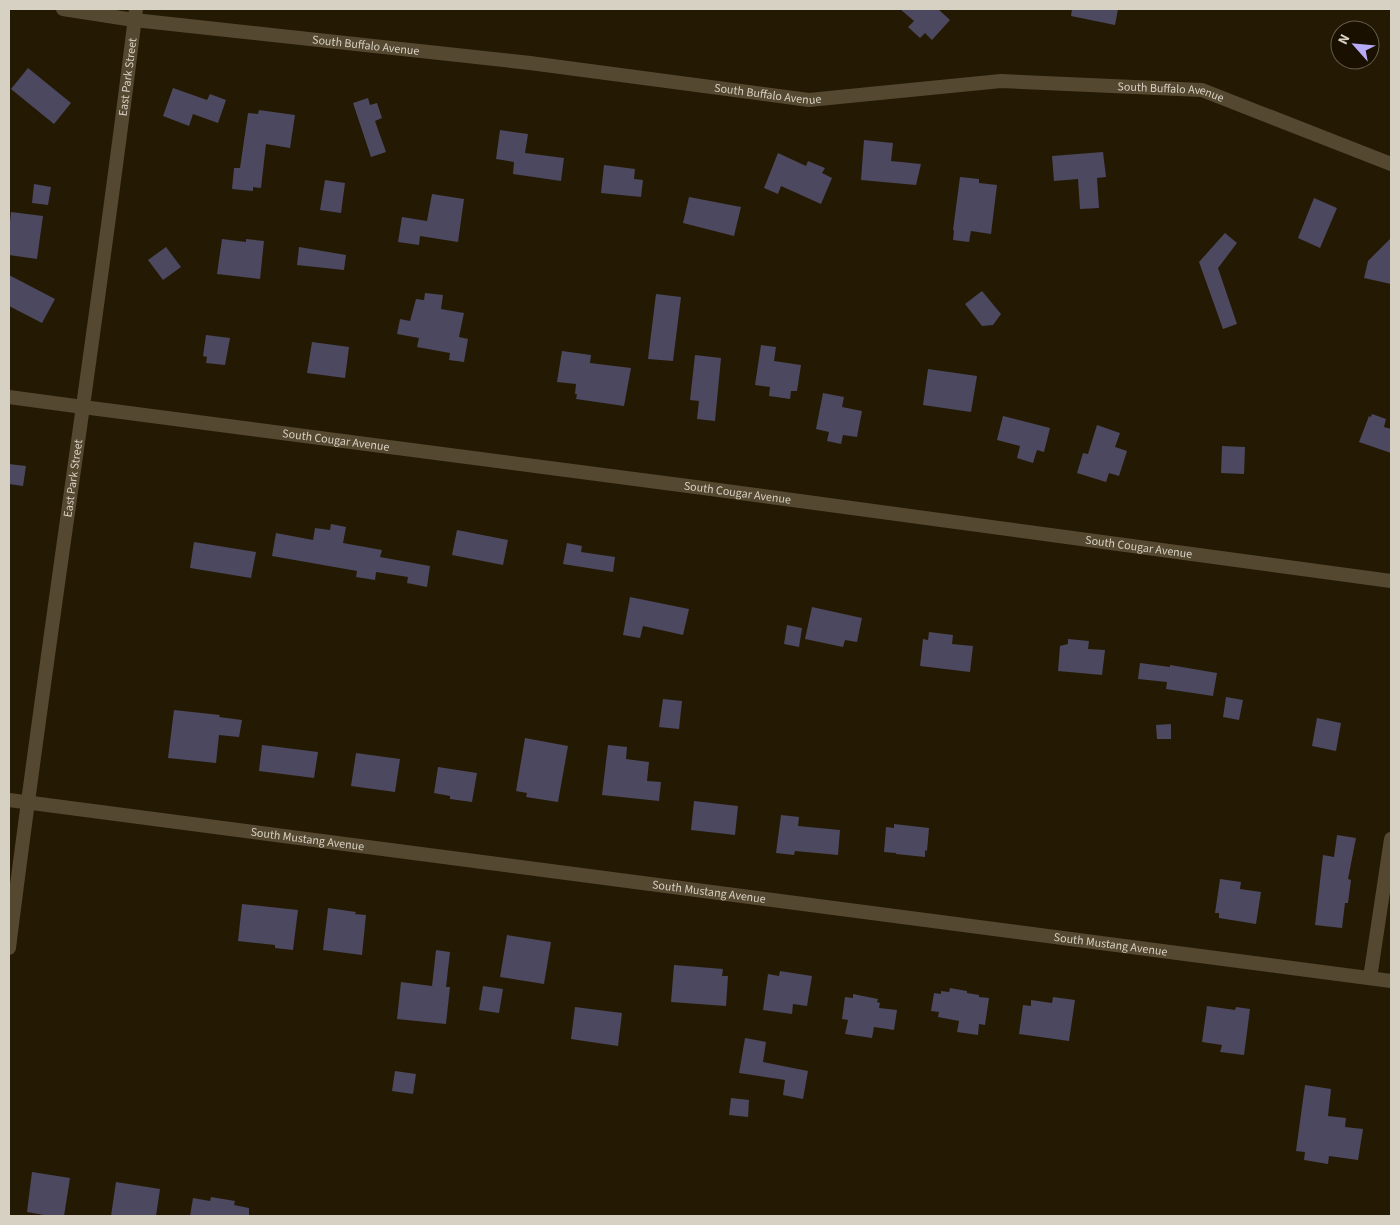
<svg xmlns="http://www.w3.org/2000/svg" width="1400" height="1225" viewBox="0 0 1400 1225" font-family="'Source Sans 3',sans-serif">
	<rect width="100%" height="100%" fill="#241a03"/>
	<g fill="#4b4860">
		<polygon points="900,9 938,9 950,20 932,40 925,33 920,38 908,27 914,21"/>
		<polygon points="1072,9 1118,9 1115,25 1071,16"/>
		<polygon points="28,68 71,103 54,124 11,89"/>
		<polygon points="173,88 207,100 210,94 226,100 218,123 193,114 189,126 163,116"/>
		<polygon points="368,98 370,105 377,103 382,118 375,121 386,152 371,157 353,103"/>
		<polygon points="259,110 295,115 290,148 266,144 261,188 253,187 253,191 232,189 234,168 240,168 248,113 258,114"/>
		<polygon points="500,130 528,134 525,153 564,158 561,181 513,174 514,162 496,159"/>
		<polygon points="864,140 893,143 891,161 921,164 916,185 861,180"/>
		<polygon points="1103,152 1106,177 1097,178 1099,208 1080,209 1078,179 1054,181 1052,156"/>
		<polygon points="778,153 806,166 808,161 825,168 822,173 832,178 821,204 781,186 778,194 764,188"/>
		<polygon points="604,165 635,169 634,179 643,180 641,197 601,193"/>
		<polygon points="960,177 979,179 979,183 997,185 991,234 971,231 969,242 953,240 954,230 953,230"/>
		<polygon points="325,180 345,183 341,213 320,210"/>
		<polygon points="34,184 51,187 48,205 32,203"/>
		<polygon points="432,194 464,199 458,242 420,236 419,245 398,242 402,217 427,221"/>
		<polygon points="689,197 741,207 734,236 683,223"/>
		<polygon points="1314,198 1337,208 1320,248 1298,238"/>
		<polygon points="11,212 43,216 37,259 9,255 9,231"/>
		<polygon points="1225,233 1237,243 1218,268 1237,324 1223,329 1199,262"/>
		<polygon points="1391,238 1391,284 1364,278 1368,261"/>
		<polygon points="222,239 246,242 246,239 264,241 260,279 217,274"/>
		<polygon points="166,247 181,267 163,280 148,260"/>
		<polygon points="299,247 346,255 344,270 297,265"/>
		<polygon points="9,275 55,299 42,323 9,306"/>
		<polygon points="982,291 1001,314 993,325 982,326 965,304"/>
		<polygon points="425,293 443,295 441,309 464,313 459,337 468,339 464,362 449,360 450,353 417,347 419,338 397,334 400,319 410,321 416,299 424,300"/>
		<polygon points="656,294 681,297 673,361 648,359"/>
		<polygon points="206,335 230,338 225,365 206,363 207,357 203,356"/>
		<polygon points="312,342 349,347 345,378 307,373"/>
		<polygon points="761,345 776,347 774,361 801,365 797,391 791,391 790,399 769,396 770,387 755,385"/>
		<polygon points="562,351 591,355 590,363 631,368 624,406 576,399 577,394 575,394 576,384 557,382"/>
		<polygon points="695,355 721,358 715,421 697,419 699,401 690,400"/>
		<polygon points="928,369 977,376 971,412 923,405"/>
		<polygon points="823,393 844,397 842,407 862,411 857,437 843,435 841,444 827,441 829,432 816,429"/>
		<polygon points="1372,414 1386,419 1384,427 1391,429 1391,453 1359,442 1369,416 1371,417"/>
		<polygon points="1003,416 1050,428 1044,452 1037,450 1033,463 1017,458 1020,446 997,440"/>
		<polygon points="1097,425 1120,433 1115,447 1127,451 1119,476 1109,473 1106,482 1077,473 1083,453 1088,454"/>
		<polygon points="1222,446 1245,447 1244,474 1221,473"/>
		<polygon points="9,464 26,466 23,486 9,484"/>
		<polygon points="331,524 346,527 343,543 382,550 380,557 430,566 427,587 407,583 408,577 376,572 375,580 356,577 357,571 272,556 276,533 313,540 315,528 330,530"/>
		<polygon points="457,530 508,540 503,565 452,555"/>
		<polygon points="194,542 256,552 251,578 190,568"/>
		<polygon points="567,543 582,546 581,552 615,557 613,572 563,564"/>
		<polygon points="630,597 689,609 683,635 643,626 640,638 623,635"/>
		<polygon points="812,607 862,618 857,642 845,640 843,647 805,639"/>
		<polygon points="787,625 802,628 799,647 784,644"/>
		<polygon points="929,632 953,635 952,644 973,646 970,672 920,666 923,639 928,640"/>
		<polygon points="1068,639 1089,641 1088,649 1105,650 1102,675 1058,671 1060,646 1068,644"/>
		<polygon points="1140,663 1170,667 1170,665 1217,673 1213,696 1166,689 1167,682 1138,679"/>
		<polygon points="1226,697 1243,700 1239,720 1223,717"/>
		<polygon points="663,699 682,701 679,729 659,727"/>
		<polygon points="174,710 220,715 219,717 242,720 239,737 219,735 216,763 168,758"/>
		<polygon points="1317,718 1341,723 1336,751 1312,746"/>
		<polygon points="1171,724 1171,739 1157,739 1156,725"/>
		<polygon points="525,738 568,746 558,802 526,797 527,793 516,791"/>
		<polygon points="262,745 318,752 314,778 259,771"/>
		<polygon points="608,745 627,747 626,759 649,762 647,781 661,782 659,801 602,795"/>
		<polygon points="356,753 400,759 395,792 351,786"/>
		<polygon points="438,767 477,773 472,802 450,799 450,796 434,793"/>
		<polygon points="694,801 738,806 735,835 691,830"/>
		<polygon points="781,815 799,817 798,826 840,830 838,855 795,851 794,855 776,853"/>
		<polygon points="894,824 929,828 927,851 925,850 925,857 896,854 896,853 884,852 886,827 894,828"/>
		<polygon points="1337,835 1356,838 1348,879 1351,880 1348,903 1345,903 1342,928 1315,925 1323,855 1334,857"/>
		<polygon points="1220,879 1241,882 1240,889 1261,892 1256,924 1219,918 1219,913 1215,913"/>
		<polygon points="242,904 298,910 293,950 275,948 275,945 238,941"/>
		<polygon points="328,908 356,912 355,914 366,915 362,955 323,950"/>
		<polygon points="507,935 551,942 544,984 500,977"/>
		<polygon points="436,950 450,952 446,987 450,987 446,1024 397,1019 401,982 432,986"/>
		<polygon points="674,965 723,969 722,976 728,976 726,1006 671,1002"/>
		<polygon points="780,971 812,976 807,1006 793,1004 792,1014 763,1010 768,974 779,976"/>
		<polygon points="483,986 503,989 499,1013 479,1010"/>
		<polygon points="950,988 967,991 967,993 979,995 979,997 989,998 985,1025 979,1024 978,1035 957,1032 959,1021 938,1017 939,1012 931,1011 934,993 941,994 941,991 949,992"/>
		<polygon points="853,994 878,999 877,1002 880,1003 879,1008 897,1010 894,1030 874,1027 872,1038 845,1034 848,1020 842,1019 845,997 853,998"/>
		<polygon points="1053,997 1075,1000 1069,1041 1019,1034 1023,1005 1031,1006 1031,1000 1052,1003"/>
		<polygon points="1207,1006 1235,1010 1236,1007 1250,1009 1244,1055 1220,1052 1222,1045 1202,1042"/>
		<polygon points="575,1007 622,1013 618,1046 571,1039"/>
		<polygon points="745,1038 766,1042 763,1062 808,1071 803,1099 783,1095 785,1080 739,1073"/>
		<polygon points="395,1071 416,1074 413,1094 392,1091"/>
		<polygon points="1305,1085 1331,1089 1328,1116 1346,1118 1345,1127 1363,1129 1358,1160 1329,1156 1328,1164 1304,1160 1305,1152 1296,1151"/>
		<polygon points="731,1098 749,1100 748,1117 729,1115"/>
		<polygon points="32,1172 70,1178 64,1216 44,1216 44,1215 27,1212"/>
		<polygon points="116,1182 160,1189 156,1216 111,1216"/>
		<polygon points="211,1197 235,1201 234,1205 249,1208 249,1216 190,1216 193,1198 210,1201"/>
	</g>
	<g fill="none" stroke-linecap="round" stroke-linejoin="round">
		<g stroke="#544830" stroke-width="14">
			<path id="s1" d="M 63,9 L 134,20 L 530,63 L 809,100 L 1001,81 L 1202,90 L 1391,164"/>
			<polyline points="9,397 83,407"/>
			<path id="s2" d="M 9,800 L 1391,981"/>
			<polyline points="1370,978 1391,839"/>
		</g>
		<g stroke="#544830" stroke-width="14">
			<path id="s3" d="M 83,407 L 711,489 L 1391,581"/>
			<path id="s4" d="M 9,948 C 48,634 98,322 136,9"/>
		</g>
	</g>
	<g text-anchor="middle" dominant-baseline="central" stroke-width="4" stroke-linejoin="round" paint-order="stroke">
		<g font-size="12" fill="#d7d1c3" stroke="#1a1000">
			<text stroke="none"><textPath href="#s1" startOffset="305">South Buffalo Avenue</textPath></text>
			<text stroke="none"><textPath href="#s4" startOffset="879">East Park Street</textPath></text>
			<text stroke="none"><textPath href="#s1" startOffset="710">South Buffalo Avenue</textPath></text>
			<text stroke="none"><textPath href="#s1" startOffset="1115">South Buffalo Avenue</textPath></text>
			<text stroke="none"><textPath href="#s3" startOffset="255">South Cougar Avenue</textPath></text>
			<text stroke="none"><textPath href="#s4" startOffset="474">East Park Street</textPath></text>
			<text stroke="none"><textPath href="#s3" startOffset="660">South Cougar Avenue</textPath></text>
			<text stroke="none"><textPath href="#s3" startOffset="1065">South Cougar Avenue</textPath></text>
			<text stroke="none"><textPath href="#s2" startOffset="301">South Mustang Avenue</textPath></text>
			<text stroke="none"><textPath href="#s2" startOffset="706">South Mustang Avenue</textPath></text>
			<text stroke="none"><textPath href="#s2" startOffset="1111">South Mustang Avenue</textPath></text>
		</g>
	</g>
	<rect width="1400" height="1225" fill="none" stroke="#d7d1c3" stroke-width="20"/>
	<g transform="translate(1355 45) rotate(297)"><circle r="24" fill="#1a1000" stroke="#665d4e"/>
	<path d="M0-4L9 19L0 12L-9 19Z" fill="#b7abf8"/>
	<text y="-8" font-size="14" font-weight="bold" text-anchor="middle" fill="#d7d1c3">N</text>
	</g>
</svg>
